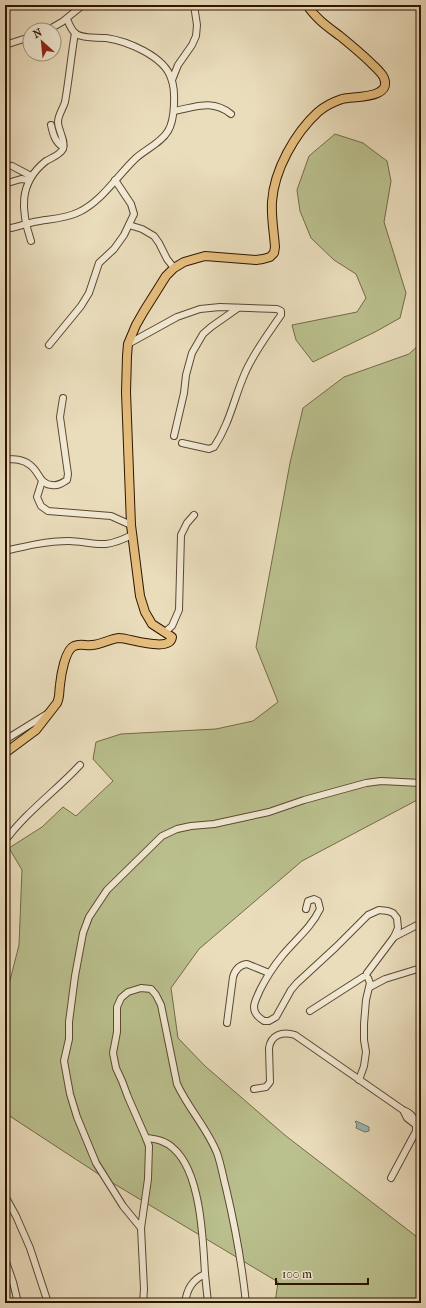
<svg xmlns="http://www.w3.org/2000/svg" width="426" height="1308" viewBox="0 0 426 1308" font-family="'IM FELL French Canon',serif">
	<rect width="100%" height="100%" fill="#eaddbc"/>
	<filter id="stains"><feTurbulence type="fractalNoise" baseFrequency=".005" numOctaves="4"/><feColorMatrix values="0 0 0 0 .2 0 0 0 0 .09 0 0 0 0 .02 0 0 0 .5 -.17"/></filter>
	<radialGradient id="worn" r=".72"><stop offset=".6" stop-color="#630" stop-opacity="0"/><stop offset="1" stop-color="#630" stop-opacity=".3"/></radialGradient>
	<g fill="#bac08e" stroke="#746a47">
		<polygon points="335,134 363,143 387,161 391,181 384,222 406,293 400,318 375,332 313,362 296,340 292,325 357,312 366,298 356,274 334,260 311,238 300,211 297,190 309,156"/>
		<polygon points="421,343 421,798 302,861 199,949 171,988 178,1038 205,1066 286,1136 421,1240 421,1303 275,1303 278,1282 106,1179 5,1113 5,1000 19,945 22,870 9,848 42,827 63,807 76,816 113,781 93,759 96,742 121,734 216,729 253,721 278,702 256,647 290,463 303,408 344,377 409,354"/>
	</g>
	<polygon fill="#9abab9" stroke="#6f786f" points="356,1121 369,1127 369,1131 365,1132 356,1128 357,1124 355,1122"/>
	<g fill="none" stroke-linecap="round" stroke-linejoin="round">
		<g stroke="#5d472f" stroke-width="8">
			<g id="minor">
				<polyline points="48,30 62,22 83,5"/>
				<polyline points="5,45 30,37"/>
				<polyline points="172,80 178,65 192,45 196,36 197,25 194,5"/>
				<path d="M 174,111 C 196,107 212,99 231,114"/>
				<path d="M 51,125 C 53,134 55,142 63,147"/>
				<polyline points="12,166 31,176"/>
				<polyline points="11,182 21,179 29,180"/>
				<polyline points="129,225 142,229 154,236 159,243 167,259 174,268"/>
				<path d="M 5,229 C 15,228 24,224 34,222 C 49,219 65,219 79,212 C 102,201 117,176 136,158 C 146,149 161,143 168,131 C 175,120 176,90 171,78 C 164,56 127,41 106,38 C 96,37 85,39 76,34 C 71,30 69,24 67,19"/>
				<path d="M 31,241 C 21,211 18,183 46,161 C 51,158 60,155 63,149 C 66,141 58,130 58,122 C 58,115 63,109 65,102 C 69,80 71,56 75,33"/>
				<path d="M 128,344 L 177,317 L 200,309 L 220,307 L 277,309 L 281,311 L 281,315 C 268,334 254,352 245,373 C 234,398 230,423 214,447 L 209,449 L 182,443"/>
				<polyline points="49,345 81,306 89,293 99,263 114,249 124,235 134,214 131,204 115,180"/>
				<polyline points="174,436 184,393 186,375 192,353 203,334 211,327 238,308"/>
				<path d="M 5,459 C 14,459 23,459 30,465 C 39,471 40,485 52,485 C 59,486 62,483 67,480 L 68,474 L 60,417 L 63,398"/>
				<polyline points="42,481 37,497 41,506 48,511 111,516 131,525"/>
				<path d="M 5,551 C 26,546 47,541 69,541 C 81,541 94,545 106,544 C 115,543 124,539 132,535"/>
				<polyline points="165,632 172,626 179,610 181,535 187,523 194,515"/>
				<polyline points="5,740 47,714"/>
				<path d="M 5,841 C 26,812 56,791 80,765"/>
				<path d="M 306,909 L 308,901 L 314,899 L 318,901 L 320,909 C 311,928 295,940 282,956 C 273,967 266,978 260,990 C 258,995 254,1002 254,1007 C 254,1014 259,1018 264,1021 L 269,1021 L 276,1017 L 291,990 L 297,983 L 336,947 L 368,915 L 379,910 L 388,911 L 393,913 L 397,918 L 398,928 L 394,937 L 367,973"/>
				<polyline points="394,937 421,923"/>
				<polyline points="370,987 385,979 421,968"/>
				<polyline points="310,1011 363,977"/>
				<path d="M 227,1023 L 233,977 C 235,970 239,965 247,964 L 269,973"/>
				<polyline points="359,1080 364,1066 366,1052 364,1040 364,1024 366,1000 370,983 368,978"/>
				<path d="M 254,1089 L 266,1087 L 270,1082 L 269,1048 C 271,1035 282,1031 295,1035 L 403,1110 C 411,1113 414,1117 416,1125 L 407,1118 L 403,1110"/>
				<path d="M 146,1138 C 157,1139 166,1141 174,1149 C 201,1173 203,1240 205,1274 C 192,1280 187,1289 185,1303"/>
				<polyline points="391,1178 414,1135 416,1131 416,1125"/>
				<polyline points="5,1196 16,1216 30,1248 48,1303"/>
				<polyline points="141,1228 123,1206 96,1163 77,1117 70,1094 64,1061 69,1039 69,1022 75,976 83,933 89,917 107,890 162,836 177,829 191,826 214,824 269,812 304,800 366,783 381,781 421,783"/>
				<polyline points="5,1259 13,1282 18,1303"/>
				<polyline points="205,1274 208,1303"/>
				<path d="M 143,1303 L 144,1289 L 141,1228 L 148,1179 L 149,1146 L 146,1138 L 128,1097 L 122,1081 L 116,1068 L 113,1053 L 117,1032 L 117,1007 L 121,998 L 128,992 L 141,988 L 151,989 L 156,995 L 161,1005 L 177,1084 C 188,1108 207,1128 217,1153 C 221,1164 223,1177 226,1188 C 235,1226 242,1265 246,1303"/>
			</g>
		</g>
		<g stroke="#2e1500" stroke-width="10">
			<path id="major" d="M 5,753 L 36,730 L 57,703 C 60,697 59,691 60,685 C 61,675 65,650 74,646 C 80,643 86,646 92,645 C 101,645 109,639 119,638 C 129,638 170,653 172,637 L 152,624 L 145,612 L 140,596 L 131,525 L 126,392 L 127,356 L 128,344 L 136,325 L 144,311 L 166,276 L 174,268 L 184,262 L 205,256 L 256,260 L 263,259 L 270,257 L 274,253 L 275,247 C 274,232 271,217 272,202 C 274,170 295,133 318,112 C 325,106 333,102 342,99 C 354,96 392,99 384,78 C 382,73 376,68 372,64 C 362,54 351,45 340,36 C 328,27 315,18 307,5"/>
		</g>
		<use href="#minor" stroke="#f1e9d3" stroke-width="6"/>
		<use href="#major" stroke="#e5be7e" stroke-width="8"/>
	</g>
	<rect width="426" height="1308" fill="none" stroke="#eaddbc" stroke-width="20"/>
	<rect x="6" y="6" width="414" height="1296" fill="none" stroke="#2e1500" stroke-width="2"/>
	<rect x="10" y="10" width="406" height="1288" fill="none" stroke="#2e1500"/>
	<g transform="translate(42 42) rotate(333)"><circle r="19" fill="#f1e9d3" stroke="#a3947f"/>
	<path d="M0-3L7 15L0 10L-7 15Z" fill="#8f2418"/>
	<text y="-6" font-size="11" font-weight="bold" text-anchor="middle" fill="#2e1500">N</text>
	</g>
	<path d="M276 1278v6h92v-6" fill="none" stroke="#2e1500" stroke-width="2"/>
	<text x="282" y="1278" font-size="12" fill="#2e1500" stroke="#f1e9d3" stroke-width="3" paint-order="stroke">100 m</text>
	<rect width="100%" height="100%" filter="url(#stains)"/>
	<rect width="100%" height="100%" fill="url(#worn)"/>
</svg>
